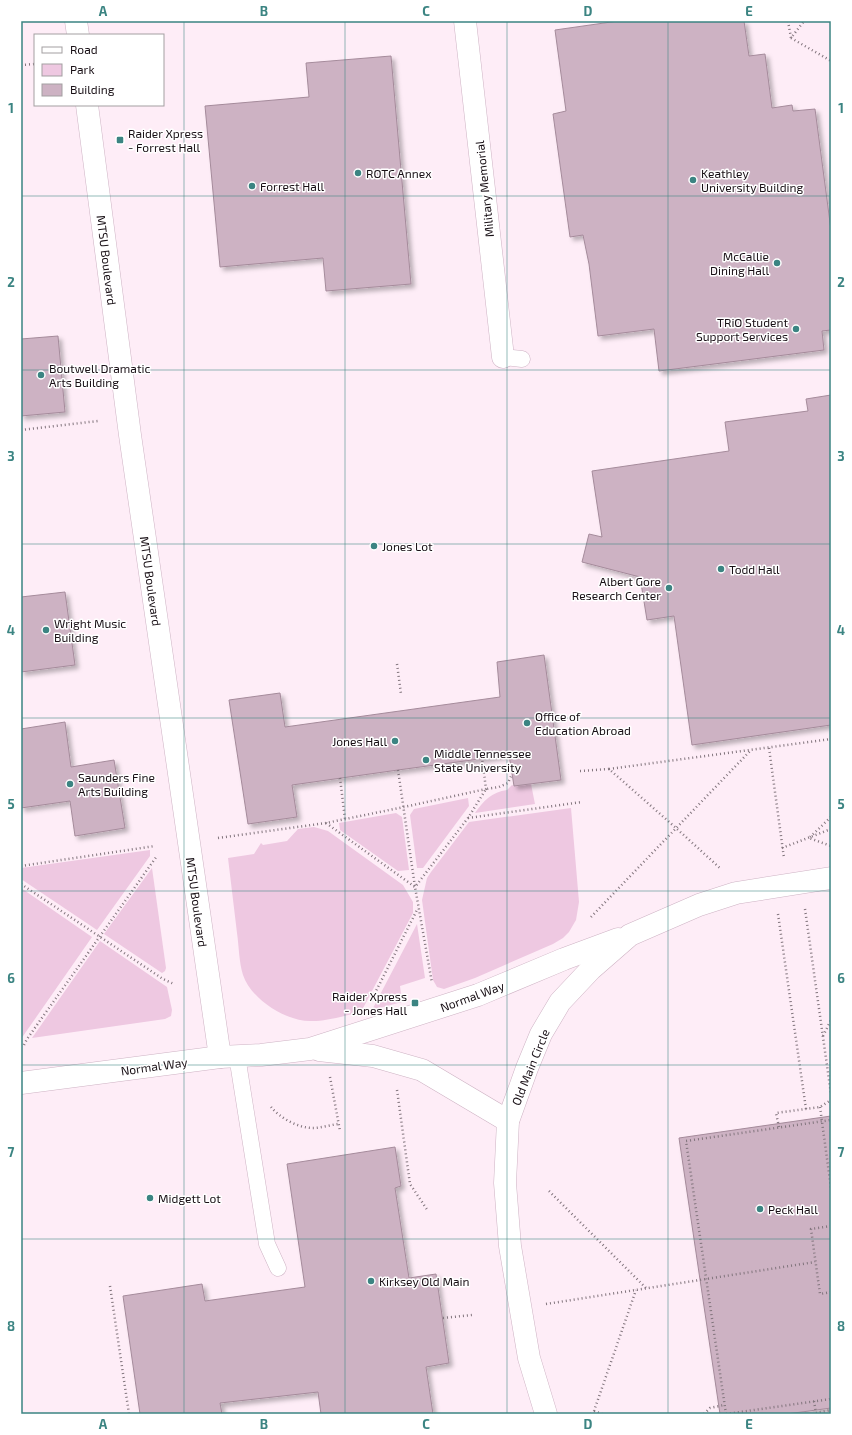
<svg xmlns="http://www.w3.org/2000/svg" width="852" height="1435" viewBox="0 0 852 1435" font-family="'Exo 2',sans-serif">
	<defs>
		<filter id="shadow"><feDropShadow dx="3.5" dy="3.5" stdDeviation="2" flood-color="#0004"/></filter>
	</defs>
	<rect width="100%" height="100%" fill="#feedf7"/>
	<g fill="#eec8e1">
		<path d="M 531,784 L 535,804 L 475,813 C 483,801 492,792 507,790 L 512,785 L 514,786 Z"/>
		<polygon points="468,798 469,806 423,868 417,868 410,815 414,809"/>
		<polygon points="571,808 579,902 576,920 569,932 563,938 553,944 475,978 444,989 437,987 433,980 422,900 427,878 431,872 469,822"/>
		<polygon points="396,813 402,817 409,870 398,871 340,830 339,823"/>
		<path d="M 314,827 L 328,831 L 403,885 L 413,902 L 413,913 L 361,1012 C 348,1015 323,1022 310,1021 C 285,1021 251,999 243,975 C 239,962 239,947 237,933 C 234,908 231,883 228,858 L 254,854 L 261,843 L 263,845 L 287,841 L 298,829 Z"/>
		<polygon points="150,850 150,856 97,930 21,879 21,868"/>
		<polygon points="152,868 166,968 165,971 162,973 104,934"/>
		<polygon points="21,888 92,937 21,1039"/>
		<polygon points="417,924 425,978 400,986 402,1002 372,1010"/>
		<polygon points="100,941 167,987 172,1010 171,1016 165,1019 32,1038"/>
	</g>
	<g fill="#cdb2c3" stroke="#a58b9b" filter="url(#shadow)">
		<polygon points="618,21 744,21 749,56 765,54 772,108 792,105 793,111 815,109 831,230 831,330 822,331 824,350 659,371 654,329 598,336 589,264 583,235 570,237 553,114 566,111 555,30"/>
		<polygon points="391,56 411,284 326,291 323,258 220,267 205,106 309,97 306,63"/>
		<polygon points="58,336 65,412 21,416 21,339"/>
		<polygon points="831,395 831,725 692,745 674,616 647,620 640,577 582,562 589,534 602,537 592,471 729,451 725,422 808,411 806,399"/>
		<polygon points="65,592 75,665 21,672 21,597"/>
		<polygon points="544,655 561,780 514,786 509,755 398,770 292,785 297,817 248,824 229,700 280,693 285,727 500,697 497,662"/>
		<polygon points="65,722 71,767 114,760 125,828 75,836 70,801 21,808 21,729"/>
		<polygon points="831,1116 831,1408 787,1414 720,1414 679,1138"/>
		<polygon points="395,1147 401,1186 395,1188 409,1278 436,1274 449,1363 426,1367 433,1414 321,1414 318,1392 220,1403 222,1414 140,1414 123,1296 202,1284 205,1301 305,1287 287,1164"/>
	</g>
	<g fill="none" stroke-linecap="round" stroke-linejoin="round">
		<g stroke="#ceb3c4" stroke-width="17">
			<g id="service">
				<polyline points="503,357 522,359"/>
				<polyline points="237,1056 267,1244 278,1268"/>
			</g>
		</g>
		<g stroke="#ceb3c4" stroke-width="23">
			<g id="minor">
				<polyline points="76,21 78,35"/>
				<polyline points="465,21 503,357"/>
				<polyline points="87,105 130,435 220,1057"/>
				<polyline points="319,1050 373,1056 422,1070 508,1121"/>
				<polyline points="21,1083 220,1057 261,1055 310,1049 478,995 564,959 618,939"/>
				<polyline points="546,1414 529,1358 510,1246 505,1183 508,1121 527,1068 541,1034 560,1002 591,969 630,935 699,905 736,893 831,878"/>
			</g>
		</g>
		<g stroke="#82757d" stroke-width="2.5" stroke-dasharray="1 3" stroke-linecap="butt">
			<polyline points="788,21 791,38 804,21"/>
			<polyline points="791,38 831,61"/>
			<polyline points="21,65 35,64"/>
			<polyline points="21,430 98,421"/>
			<polyline points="397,664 401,694"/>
			<polyline points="769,748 784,858"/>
			<polyline points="609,769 831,739"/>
			<polyline points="398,770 415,887 432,983"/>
			<polyline points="580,771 609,769 676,828 721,869"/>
			<polyline points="340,778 345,819"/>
			<polyline points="831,817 809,838 831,846"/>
			<polyline points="468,818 582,802"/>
			<polyline points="326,823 415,887 468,818 486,789 499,787 508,783 512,774"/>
			<polyline points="218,838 326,823 404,807 486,789 482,758"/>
			<polyline points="782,848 831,829"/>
			<polyline points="21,866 155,846"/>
			<polyline points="21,884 163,979 174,984"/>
			<polyline points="805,909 831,1094"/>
			<polyline points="778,914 806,1109"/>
			<polyline points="591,917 751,750"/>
			<polyline points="371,1001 418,908"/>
			<polyline points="823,1036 831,1020"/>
			<polyline points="24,1045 27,1039 157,856"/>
			<polyline points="330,1077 340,1131"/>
			<polyline points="397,1090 410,1184 428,1211"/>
			<path d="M 271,1107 C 280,1118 298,1128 313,1128 C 321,1128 330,1125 338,1124"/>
			<polyline points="820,1107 831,1188"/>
			<polyline points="779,1127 776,1113 820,1107 831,1100"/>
			<polyline points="549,1191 646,1288"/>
			<polyline points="831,1226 811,1229 820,1294 831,1292"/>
			<polyline points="110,1286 129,1414"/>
			<polyline points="546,1304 815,1262"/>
			<polyline points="443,1318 472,1315"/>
			<polyline points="814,1401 816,1413 831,1410"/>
			<polyline points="594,1411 602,1414"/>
			<polyline points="591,1414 594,1411 636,1290"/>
			<polyline points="704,1414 710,1408 724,1405"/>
			<polyline points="726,1414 686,1141 831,1120"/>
			<polyline points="726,1414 831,1399"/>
		</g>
		<use href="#service" stroke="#fff" stroke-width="16"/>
		<use href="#minor" stroke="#fff" stroke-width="22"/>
	</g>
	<path fill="none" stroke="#3b8482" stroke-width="1" stroke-opacity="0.55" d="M 184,21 L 184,1414M 345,21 L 345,1414M 507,21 L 507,1414M 668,21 L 668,1414M 21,196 L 831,196M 21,370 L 831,370M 21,544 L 831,544M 21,718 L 831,718M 21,891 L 831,891M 21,1065 L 831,1065M 21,1239 L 831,1239"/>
	<g fill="#3b8482" stroke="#fff" stroke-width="1.5">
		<rect x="116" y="136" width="8" height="8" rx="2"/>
		<circle cx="358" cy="173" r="4"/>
		<circle cx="693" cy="180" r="4"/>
		<circle cx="252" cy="186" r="4"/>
		<circle cx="777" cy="263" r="4"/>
		<circle cx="796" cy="329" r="4"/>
		<circle cx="41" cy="375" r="4"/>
		<circle cx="374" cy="546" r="4"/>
		<circle cx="721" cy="569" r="4"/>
		<circle cx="669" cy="588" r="4"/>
		<circle cx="46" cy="630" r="4"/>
		<circle cx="527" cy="723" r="4"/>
		<circle cx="395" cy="741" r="4"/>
		<circle cx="426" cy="760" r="4"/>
		<circle cx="70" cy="784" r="4"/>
		<rect x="411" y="999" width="8" height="8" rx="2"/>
		<circle cx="150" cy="1198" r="4"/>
		<circle cx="760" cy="1209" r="4"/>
		<circle cx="371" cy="1281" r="4"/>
	</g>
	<g text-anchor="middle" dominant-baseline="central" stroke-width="3" stroke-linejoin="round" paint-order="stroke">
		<g font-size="12" fill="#180f15" stroke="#fff" text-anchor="start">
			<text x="128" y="133">Raider Xpress<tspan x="128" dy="14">- Forrest Hall</tspan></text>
			<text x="366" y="173">ROTC Annex</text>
			<text x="701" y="173">Keathley<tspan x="701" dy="14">University Building</tspan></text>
			<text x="260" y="186">Forrest Hall</text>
			<text x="769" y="256" text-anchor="end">McCallie<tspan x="769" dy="14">Dining Hall</tspan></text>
			<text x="788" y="322" text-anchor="end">TRiO Student<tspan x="788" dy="14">Support Services</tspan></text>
			<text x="49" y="368">Boutwell Dramatic<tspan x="49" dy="14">Arts Building</tspan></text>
			<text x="382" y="546">Jones Lot</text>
			<text x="729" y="569">Todd Hall</text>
			<text x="661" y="581" text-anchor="end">Albert Gore<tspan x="661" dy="14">Research Center</tspan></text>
			<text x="54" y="623">Wright Music<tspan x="54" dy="14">Building</tspan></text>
			<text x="535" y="716">Office of<tspan x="535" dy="14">Education Abroad</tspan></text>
			<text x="387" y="741" text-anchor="end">Jones Hall</text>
			<text x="434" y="753">Middle Tennessee<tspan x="434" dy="14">State University</tspan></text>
			<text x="78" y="777">Saunders Fine<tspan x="78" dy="14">Arts Building</tspan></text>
			<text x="407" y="996" text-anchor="end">Raider Xpress<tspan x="407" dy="14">- Jones Hall</tspan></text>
			<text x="158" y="1198">Midgett Lot</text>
			<text x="768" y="1209">Peck Hall</text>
			<text x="379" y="1281">Kirksey Old Main</text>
		</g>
		<g font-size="12" fill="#180f15" stroke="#fff">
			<text transform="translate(484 189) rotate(-96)">Military Memorial</text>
			<text transform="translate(107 260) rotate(83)">MTSU Boulevard</text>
			<text transform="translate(151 581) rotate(82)">MTSU Boulevard</text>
			<text transform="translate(197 902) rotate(82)">MTSU Boulevard</text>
			<text transform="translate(472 996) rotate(-20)">Normal Way</text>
			<text transform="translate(154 1066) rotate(-8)">Normal Way</text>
			<text transform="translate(530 1067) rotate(-68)">Old Main Circle</text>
		</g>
	</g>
	<rect width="852" height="1435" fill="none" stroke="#ffffff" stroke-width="44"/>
	<rect x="34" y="34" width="130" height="72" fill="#ffffff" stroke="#a39fa1"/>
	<rect x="42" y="47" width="20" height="6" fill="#ffffff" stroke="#a39fa1"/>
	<text x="70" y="54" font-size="12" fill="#180f15">Road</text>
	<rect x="42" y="64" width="20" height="12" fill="#eec8e1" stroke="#a39fa1"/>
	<text x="70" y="74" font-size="12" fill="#180f15">Park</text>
	<rect x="42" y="84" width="20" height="12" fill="#cdb2c3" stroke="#a39fa1"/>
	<text x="70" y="94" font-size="12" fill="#180f15">Building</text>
	<rect x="22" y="22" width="808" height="1391" fill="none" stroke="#3b8482" stroke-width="1.5"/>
	<g font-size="13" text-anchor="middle" font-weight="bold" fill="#3b8482">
		<text x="103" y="16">A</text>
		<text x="264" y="16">B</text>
		<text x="426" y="16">C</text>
		<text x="588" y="16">D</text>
		<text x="749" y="16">E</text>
		<text x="11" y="113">1</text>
		<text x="841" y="113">1</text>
		<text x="11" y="287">2</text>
		<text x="841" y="287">2</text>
		<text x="11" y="461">3</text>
		<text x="841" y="461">3</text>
		<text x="11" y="635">4</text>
		<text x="841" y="635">4</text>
		<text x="11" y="809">5</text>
		<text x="841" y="809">5</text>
		<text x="11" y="983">6</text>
		<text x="841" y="983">6</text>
		<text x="11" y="1157">7</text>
		<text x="841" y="1157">7</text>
		<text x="11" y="1331">8</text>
		<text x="841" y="1331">8</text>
		<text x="103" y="1429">A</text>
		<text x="264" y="1429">B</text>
		<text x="426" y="1429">C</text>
		<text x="588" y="1429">D</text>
		<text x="749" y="1429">E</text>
	</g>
</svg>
